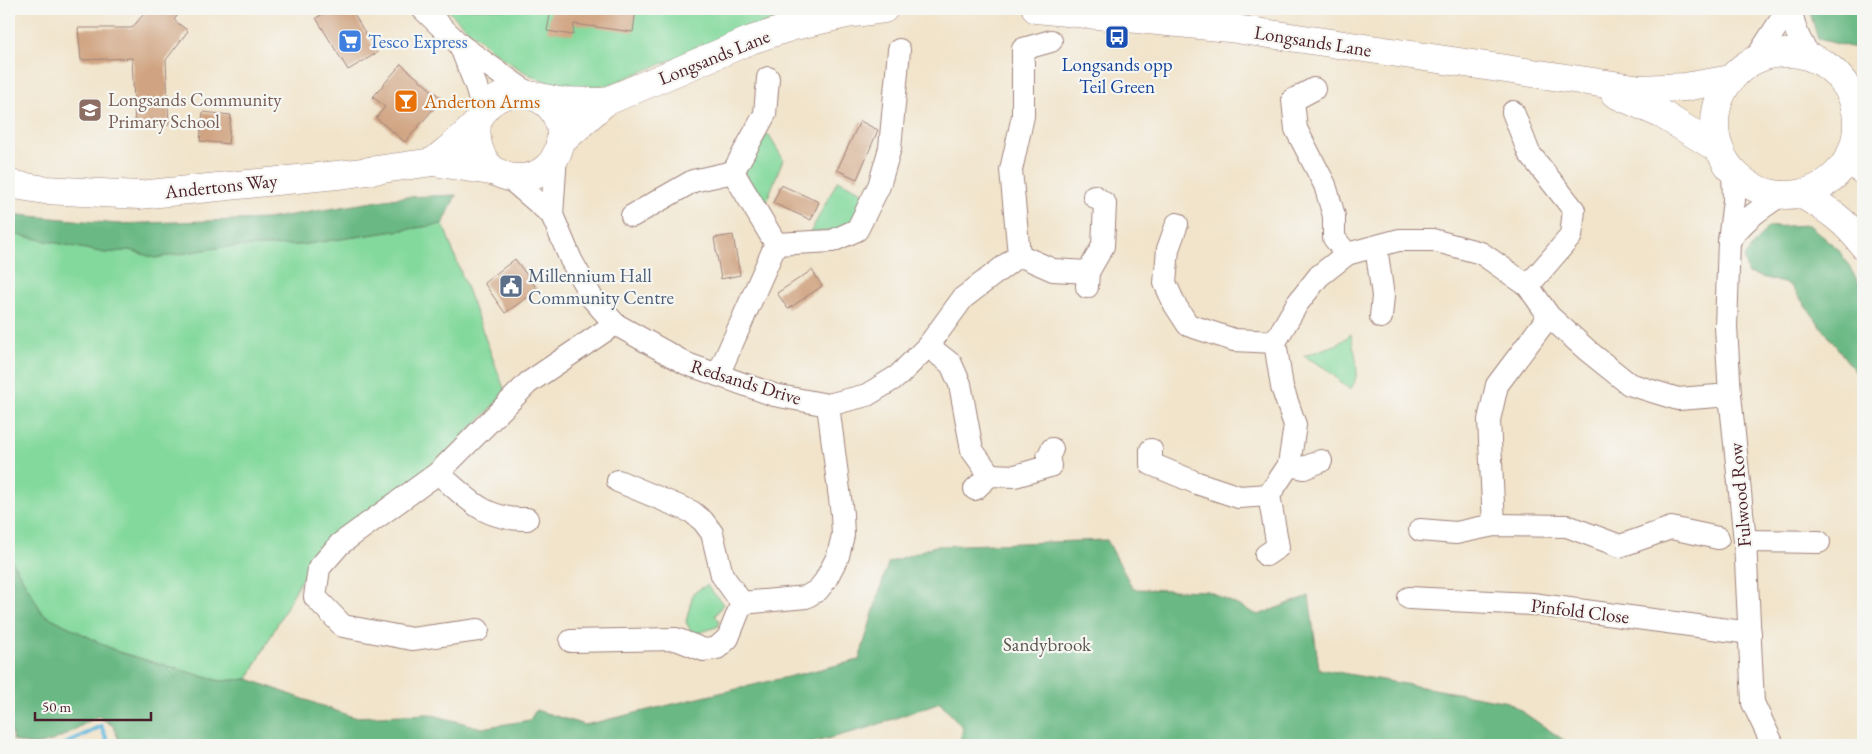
<svg xmlns="http://www.w3.org/2000/svg" width="1872" height="754" viewBox="0 0 1872 754" font-family="'EB Garamond',serif">
	<rect width="100%" height="100%" fill="#f6f6f2"/>
	<filter id="ink" filterUnits="userSpaceOnUse"><feTurbulence type="fractalNoise" baseFrequency=".02" numOctaves="2"/><feDisplacementMap in="SourceGraphic" scale="10" xChannelSelector="R" yChannelSelector="G"/><feConvolveMatrix kernelMatrix="1 2 1 2 8 2 1 2 1" color-interpolation-filters="sRGB"/></filter>
	<filter id="wash" filterUnits="userSpaceOnUse"><feTurbulence type="fractalNoise" baseFrequency=".0096" numOctaves="4" result="noise"/><feDisplacementMap in="SourceGraphic" scale="20" xChannelSelector="R" yChannelSelector="G"/><feGaussianBlur stdDeviation="1.12" result="paint"/><feColorMatrix in="noise" values="0 0 0 0 0 0 0 0 0 0 0 0 0 0 0 0 0 1.4 0 .05"/><feComposite in="paint" operator="in"/></filter>
	<g filter="url(#wash)">
		<rect width="100%" height="100%" fill="#f1e4cb"/>
		<g fill="#83d99c" stroke="#667c64">
			<path d="M 446,9 L 813,9 L 725,39 L 608,85 C 589,87 568,89 550,83 C 510,70 476,37 446,9 Z"/>
			<polygon points="768,134 783,159 764,208 744,172 746,164"/>
			<polygon points="838,180 866,194 848,229 810,233"/>
			<polygon points="443,224 506,394 434,465 309,565 248,679 220,681 118,652 43,614 9,556 9,233 105,253 130,250 155,258 222,247 300,245"/>
			<path d="M 1351,334 C 1354,353 1363,373 1350,390 L 1325,368 L 1304,356 L 1338,344 Z"/>
			<polygon points="707,585 723,604 715,616 719,620 719,626 693,635 686,622 693,593"/>
		</g>
		<g fill="#6ab984" stroke="#5a6c58">
			<polygon points="1809,9 1847,9 1863,12 1863,50 1818,39"/>
			<polygon points="456,195 443,224 300,245 222,247 155,258 130,250 105,253 9,233 9,214 117,224 267,219 404,197"/>
			<polygon points="1809,225 1838,249 1863,289 1863,382 1790,285 1747,273 1744,257 1768,227"/>
			<path d="M 1107,540 L 1133,589 L 1208,591 L 1258,615 L 1309,596 L 1319,669 L 1508,702 L 1571,745 L 959,745 L 963,728 L 940,702 L 868,728 L 804,745 L 121,745 L 113,726 L 98,716 C 70,731 45,754 13,740 L 9,716 L 9,556 L 43,614 L 118,652 L 219,681 L 248,679 L 353,717 L 429,714 L 482,728 L 530,720 L 536,710 L 585,725 L 859,660 L 888,563 L 935,546 Z"/>
		</g>
		<g fill="none" stroke-linecap="round" stroke-linejoin="round">
			<polyline stroke="#60b7dd" stroke-width="4.5" points="64,745 101,726 109,745"/>
		</g>
		<g id="blocks">
			<g fill="#d0a482">
				<polygon points="148,9 182,9 174,20 188,31 166,60 169,125 135,126 132,58 81,60 78,28 132,28"/>
				<polygon points="332,9 351,9 377,53 348,70 316,18"/>
				<polygon points="551,9 636,9 633,32 574,24 573,35 547,31"/>
				<polygon points="401,64 442,99 405,142 376,118 385,107 373,97"/>
				<polygon points="203,112 231,115 228,144 200,141"/>
				<polygon points="860,121 878,130 857,179 837,170"/>
				<polygon points="781,185 819,202 811,220 773,203"/>
				<polygon points="733,235 740,275 721,279 714,238"/>
				<polygon points="515,259 538,290 505,313 484,283"/>
				<polygon points="812,270 822,286 788,309 777,293"/>
			</g>
		</g>
	</g>
	<g filter="url(#ink)">
		<use href="#blocks" fill-opacity="0" stroke="#9e827b" stroke-width="1"/>
		<g fill="none" stroke-linecap="round" stroke-linejoin="round">
			<g stroke="#9e827b" stroke-width="24">
				<g id="minor">
					<polyline points="423,9 460,45 529,94"/>
					<path d="M 1791,9 C 1794,29 1799,41 1811,57"/>
					<polyline points="1229,28 1231,9"/>
					<polyline points="460,45 476,86 483,112"/>
					<polyline points="1755,60 1788,9"/>
					<polyline points="1314,89 1293,100 1296,129 1325,185 1334,216 1334,238 1347,254"/>
					<polyline points="1513,112 1529,153 1574,210 1571,236 1528,286"/>
					<polyline points="1733,171 1734,200 1729,241 1726,327 1730,395 1745,541 1753,703 1773,745"/>
					<polyline points="508,177 552,215 571,260 592,298 615,324 687,364 774,395 828,405 867,395 898,376 928,346 963,298 1019,255 1011,170 1023,116 1023,49 1051,41"/>
					<polyline points="552,215 556,155"/>
					<polyline points="632,216 693,181 733,172 765,114 768,78"/>
					<polyline points="1177,224 1168,249 1165,283 1175,305 1188,325 1234,340 1275,342"/>
					<path d="M 1729,241 C 1743,220 1760,209 1781,195"/>
					<polyline points="776,244 832,241 857,230 879,186 890,148 899,50"/>
					<polyline points="1376,247 1383,296 1381,317"/>
					<polyline points="1019,255 1053,270 1088,272"/>
					<polyline points="1087,287 1088,272 1103,246 1105,204 1094,196"/>
					<polyline points="928,346 951,364 960,384 972,450 990,475"/>
					<polyline points="718,375 776,244 733,172"/>
					<polyline points="1151,450 1151,464 1197,483 1239,497 1269,495 1289,465 1295,425 1282,387 1275,342 1297,304 1319,276 1347,254 1399,240 1433,240 1481,253 1528,286 1549,316 1588,351 1629,384 1678,399 1730,395"/>
					<polyline points="1289,465 1304,468 1321,461"/>
					<path d="M 438,473 C 468,499 484,520 527,519"/>
					<polyline points="618,481 692,512 703,521 712,533 722,575 742,603 806,597 818,590 825,581 838,556 843,535 842,514 828,405"/>
					<polyline points="975,489 990,475 1015,476 1050,466 1048,457 1052,449"/>
					<polyline points="1494,525 1489,420 1497,385 1549,316"/>
					<polyline points="1420,530 1456,533 1494,525 1567,526 1620,546 1671,528 1718,538"/>
					<polyline points="1745,541 1819,542"/>
					<polyline points="1266,555 1278,547 1269,495"/>
					<polyline points="1409,598 1532,604 1750,633"/>
					<polyline points="478,630 412,639 343,626 315,597 319,568 340,544 438,473 528,383 615,324"/>
					<polyline points="571,641 676,639 704,650 717,648 728,638 742,603"/>
				</g>
			</g>
			<g stroke="#9e827b" stroke-width="29">
				<g id="major">
					<polyline points="1036,9 1229,28 1641,89 1685,87 1731,79"/>
					<circle cx="1786" cy="124" r="71"/>
					<polyline points="1615,94 1663,115 1720,150"/>
					<polyline points="535,96 558,101 605,102 751,40 794,26 846,14 884,9"/>
					<polyline points="560,143 605,102"/>
					<path d="M 433,162 C 447,150 463,138 476,124 C 479,121 480,115 483,111 C 498,91 523,89 543,101 C 554,108 561,122 561,134 C 560,195 469,194 477,123"/>
					<polyline points="9,184 45,190 139,195 347,174 433,162 497,172"/>
					<path d="M 1801,194 C 1826,208 1846,221 1863,245"/>
				</g>
			</g>
			<g stroke="#9e827b" stroke-width="29">
				<g id="highway">
					<polyline points="1858,119 1863,110"/>
					<polyline points="1862,170 1863,167"/>
				</g>
			</g>
			<use href="#minor" stroke="#fff" stroke-width="22"/>
			<use href="#major" stroke="#fff" stroke-width="28"/>
			<use href="#highway" stroke="#fff" stroke-width="28"/>
		</g>
	</g>
	<defs>
		<g id="bus-square" transform="scale(1.25)"><rect x="-9" y="-9" width="18" height="18" rx="4" fill="#1a4fb4" stroke="#f6f6f2"/><path d="M-5-6H5V4H4V6H2V4H-2V6H-4V4H-5ZM-3.5-4V0h7V-4ZM-3.5 1.2v1.5H-2V1.2ZM2 1.2v1.5H3.5V1.2Z" fill="#fff"/></g>
		<g id="supermarket-square" transform="scale(1.25)"><rect x="-9" y="-9" width="18" height="18" rx="4" fill="#3f7fe0" stroke="#f6f6f2"/><path d="M-6-5.5h2.5l.6 2H6L4.5 2H-2.5L-4.4-4H-6ZM-1.5 3.2a1.3 1.3 0 1 0 .1 0ZM3 3.2a1.3 1.3 0 1 0 .1 0Z" fill="#fff"/></g>
		<g id="bar-square" transform="scale(1.25)"><rect x="-9" y="-9" width="18" height="18" rx="4" fill="#e8710a" stroke="#f6f6f2"/><path d="M-6-5H6L.8 .8V4.5H3.5V6h-7V4.5H-.8V.8Z" fill="#fff"/></g>
		<g id="school-square" transform="scale(1.25)"><rect x="-9" y="-9" width="18" height="18" rx="4" fill="#8d6e63" stroke="#f6f6f2"/><path d="M0-5L7-2L0 1L-7-2ZM-4 1L0 2.5L4 1V4Q0 6-4 4Z" fill="#fff"/></g>
		<g id="civic-square" transform="scale(1.25)"><rect x="-9" y="-9" width="18" height="18" rx="4" fill="#5c6f8a" stroke="#f6f6f2"/><path d="M-.6-6.5H3V-4.5H.6V-3L4-1V1h2V6H-6V1h2V-1L-.6-3ZM-1.2 2.5V6h2.4V2.5Z" fill="#fff"/></g>
	</defs>
	<g fill-rule="evenodd">
		<use href="#bus-square" x="1117" y="37"/>
		<use href="#supermarket-square" x="350" y="41"/>
		<use href="#bar-square" x="406" y="101"/>
		<use href="#school-square" x="90" y="110"/>
		<use href="#civic-square" x="511" y="286"/>
	</g>
	<g text-anchor="middle" dominant-baseline="central" stroke-width="4.5" stroke-linejoin="round" paint-order="stroke">
		<g font-size="19" fill="#366cbe" stroke="#f6f6f2" text-anchor="start">
			<text x="368" y="41">Tesco Express</text>
		</g>
		<g font-size="19" fill="#4a1f2b" stroke="#f6f6f2">
			<text transform="translate(1313 41) rotate(9)">Longsands Lane</text>
			<text transform="translate(714 57) rotate(-22)">Longsands Lane</text>
			<text transform="translate(221 186) rotate(-6)">Andertons Way</text>
			<text transform="translate(746 382) rotate(17)">Redsands Drive</text>
			<text transform="translate(1740 495) rotate(-95)">Fulwood Row</text>
			<text transform="translate(1580 611) rotate(7)">Pinfold Close</text>
		</g>
		<g font-size="19" fill="#164399" stroke="#f6f6f2">
			<text x="1117" y="64">Longsands opp<tspan x="1117" dy="22">Teil Green</tspan></text>
		</g>
		<g font-size="19" fill="#785e54" stroke="#f6f6f2" text-anchor="start">
			<text x="108" y="99">Longsands Community<tspan x="108" dy="22">Primary School</tspan></text>
		</g>
		<g font-size="19" fill="#c56008" stroke="#f6f6f2" text-anchor="start">
			<text x="424" y="101">Anderton Arms</text>
		</g>
		<g font-size="19" fill="#4e5e75" stroke="#f6f6f2" text-anchor="start">
			<text x="528" y="275">Millennium Hall<tspan x="528" dy="22">Community Centre</tspan></text>
		</g>
		<g font-size="19" fill="#5b574d" stroke="#f6f6f2">
			<text x="1047" y="644">Sandybrook</text>
		</g>
	</g>
	<rect width="1872" height="754" fill="none" stroke="#f6f6f2" stroke-width="30"/>
	<path d="M35 712v8h116v-8" fill="none" stroke="#4a1f2b" stroke-width="2.5"/>
	<text x="42" y="712" font-size="15" fill="#4a1f2b" stroke="#f6f6f2" stroke-width="4" paint-order="stroke">50 m</text>
</svg>
